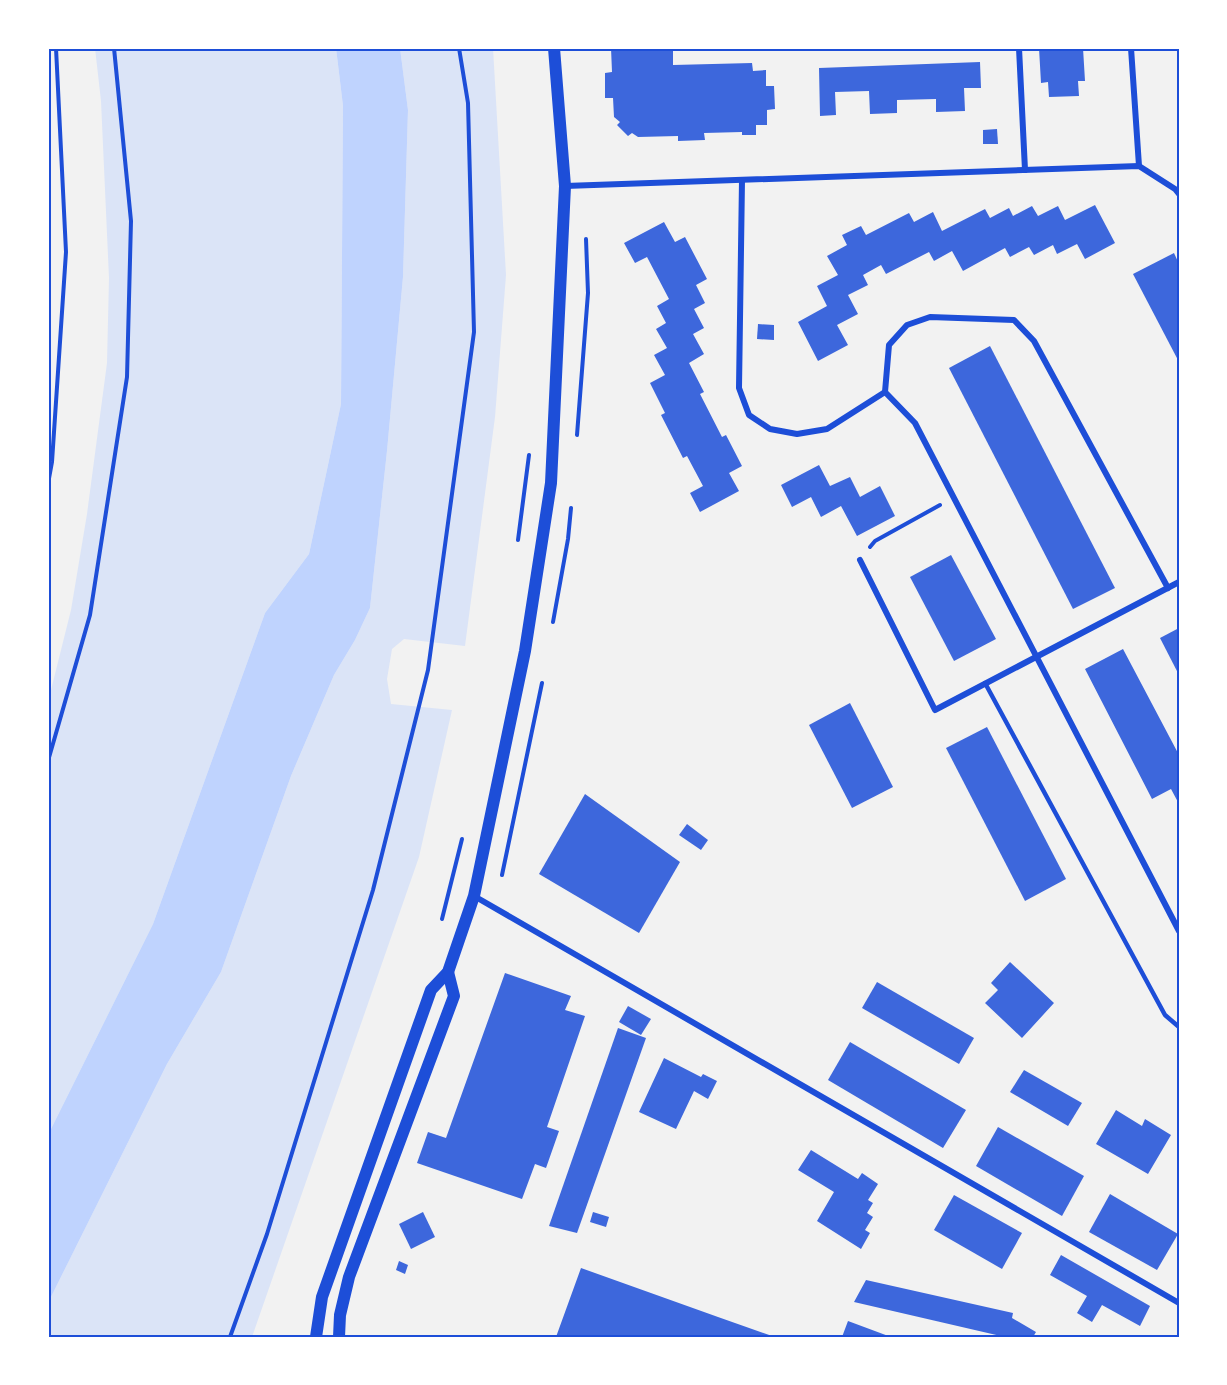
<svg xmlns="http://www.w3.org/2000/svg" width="1227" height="1385" viewBox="0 0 1227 1385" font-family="'IBM Plex Sans',sans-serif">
	<rect width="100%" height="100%" fill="#f2f2f2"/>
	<g fill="#dbe4f7">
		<polygon points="95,48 336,48 343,106 341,404 309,554 265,613 153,924 48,1135 48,702 71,610 87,514 107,363 109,278 101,101"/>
		<polygon points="400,48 493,48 506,275 495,417 465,646 404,639 392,649 387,679 391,704 452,710 419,857 252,1337 48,1337 48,1303 167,1064 221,972 291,776 334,675 355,640 370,608 387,451 403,277 408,110"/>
	</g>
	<polygon fill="#bfd3fe" points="336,48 400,48 408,110 403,277 387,451 370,608 355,640 334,675 291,776 221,972 167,1064 48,1303 48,1135 153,924 265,613 309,554 341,404 343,106"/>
	<g fill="#3d67dc">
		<polygon points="611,48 661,48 661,51 673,50 673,65 752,63 753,71 766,70 766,86 774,86 775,109 767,110 767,125 756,125 756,135 742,135 742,132 704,133 705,140 678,141 678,136 638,137 632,133 628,136 617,125 620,122 614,117 613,98 605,98 605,73 612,72"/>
		<polygon points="1039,48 1083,48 1085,81 1078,81 1079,96 1049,97 1048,82 1041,83"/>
		<polygon points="980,62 981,88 964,88 965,111 936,112 936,99 897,100 897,113 870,114 869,91 835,92 836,115 820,116 819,68"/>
		<polygon points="997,129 998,144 983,144 983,130"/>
		<polygon points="1095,205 1115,243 1085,259 1077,244 1057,254 1053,245 1034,255 1029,247 1010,257 1005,248 963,271 952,251 934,261 929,252 886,274 881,265 863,275 868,285 848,295 858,314 837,325 848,345 818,361 798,322 827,306 817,286 838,275 827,256 847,245 842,235 861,226 866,235 909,213 914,222 933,212 942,231 985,209 990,218 1009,208 1013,216 1032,206 1038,216 1058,206 1065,220"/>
		<polygon points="664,222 675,242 685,237 707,279 696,285 705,303 694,309 704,328 693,334 704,354 689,363 704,392 700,394 722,437 726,435 742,466 729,473 739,491 700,512 690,493 703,486 687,456 683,458 661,415 665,413 650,383 665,375 654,355 667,348 656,329 666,323 657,306 669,299 647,257 635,263 624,243"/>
		<polygon points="1174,253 1179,264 1179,362 1133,274"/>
		<polygon points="758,324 774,325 774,340 757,339"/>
		<polygon points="990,346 1115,588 1073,609 949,368"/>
		<polygon points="819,465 830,486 850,477 860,497 880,486 895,516 857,536 841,506 821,517 811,497 792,507 781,485"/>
		<polygon points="951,555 996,639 954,661 910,577"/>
		<polygon points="1179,628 1179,675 1160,638"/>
		<polygon points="1123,649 1179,755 1179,804 1171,789 1152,799 1085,669"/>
		<polygon points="850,703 893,787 852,808 809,725"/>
		<polygon points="987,727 1066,879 1025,901 946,748"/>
		<polygon points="585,794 680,862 639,933 539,874"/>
		<polygon points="687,824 708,840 701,850 679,835"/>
		<polygon points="1010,962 1054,1003 1022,1038 985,1003 998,990 991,983"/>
		<polygon points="505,973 571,996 565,1010 585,1016 547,1127 559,1131 546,1168 535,1164 522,1199 417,1163 428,1132 446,1138"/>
		<polygon points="877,982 974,1038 959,1064 862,1008"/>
		<polygon points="628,1006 651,1019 641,1035 619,1022"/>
		<polygon points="618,1028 646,1038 577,1233 549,1226"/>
		<polygon points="850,1042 966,1110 943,1148 828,1080"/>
		<polygon points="664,1058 701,1077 703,1074 717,1081 708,1099 694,1091 676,1129 639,1112"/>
		<polygon points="1024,1070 1082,1103 1068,1126 1010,1092"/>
		<polygon points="1116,1110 1142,1126 1145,1119 1171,1135 1148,1174 1096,1144"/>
		<polygon points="998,1127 1084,1176 1062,1216 976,1166"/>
		<polygon points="811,1150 858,1179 862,1173 878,1184 868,1200 873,1203 867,1213 873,1217 865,1230 870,1233 861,1249 817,1221 834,1192 798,1170"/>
		<polygon points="1110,1194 1178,1234 1157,1270 1089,1232"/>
		<polygon points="954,1195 1022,1233 1002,1269 934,1230"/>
		<polygon points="423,1212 435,1237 411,1249 399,1224"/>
		<polygon points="593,1212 609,1217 606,1227 590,1222"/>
		<polygon points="1061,1255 1150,1306 1140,1326 1102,1305 1092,1322 1077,1313 1087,1296 1050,1275"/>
		<polygon points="399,1261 408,1265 405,1274 396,1270"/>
		<polygon points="581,1268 718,1317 775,1337 556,1337"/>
		<polygon points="866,1280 1013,1313 1012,1318 1036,1332 1033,1337 1005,1337 854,1302"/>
		<polygon points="848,1321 891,1337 842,1337"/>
	</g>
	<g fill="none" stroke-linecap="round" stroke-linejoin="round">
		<g stroke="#1d4ed8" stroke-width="4">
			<polyline points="577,435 588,293 586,239"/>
			<polyline points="48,484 52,462 66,252 56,48"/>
			<polyline points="518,540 529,455"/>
			<polyline points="870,547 875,541 940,505"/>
			<polyline points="553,622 568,539 571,508"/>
			<polyline points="48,761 90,615 127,377 131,221 114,48"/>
			<polyline points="502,875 542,683"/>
			<polyline points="442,919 462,839"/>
			<polyline points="230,1337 267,1234 373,890 428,670 474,332 468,103 459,48"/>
		</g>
		<polyline stroke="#1d4ed8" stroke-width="4.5" points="985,683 1165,1015 1179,1027"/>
		<g stroke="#1d4ed8" stroke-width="6">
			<polyline points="1019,48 1025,170"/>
			<polyline points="1131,48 1139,166"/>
			<polyline points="742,180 739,388 749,415 770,429 797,434 827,429 885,392"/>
			<polyline points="565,186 1139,166 1175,189 1179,194"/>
			<polyline points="860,560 935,710 1179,582"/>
			<polyline points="1168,588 1034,341 1014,320 930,317 907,325 889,345 885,392 915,423 1179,931"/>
			<polyline points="474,896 1179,1303"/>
		</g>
		<g stroke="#1d4ed8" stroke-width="12">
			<polyline points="316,1337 322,1297 431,990 448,972 474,896 525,651 551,483 565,186 554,48"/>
			<polyline points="339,1337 340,1315 349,1277 454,996 448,972"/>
		</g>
	</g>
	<rect width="1227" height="1385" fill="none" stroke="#ffffff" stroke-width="99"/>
	<rect x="50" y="50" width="1128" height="1286" fill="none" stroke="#1d4ed8" stroke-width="2"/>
</svg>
